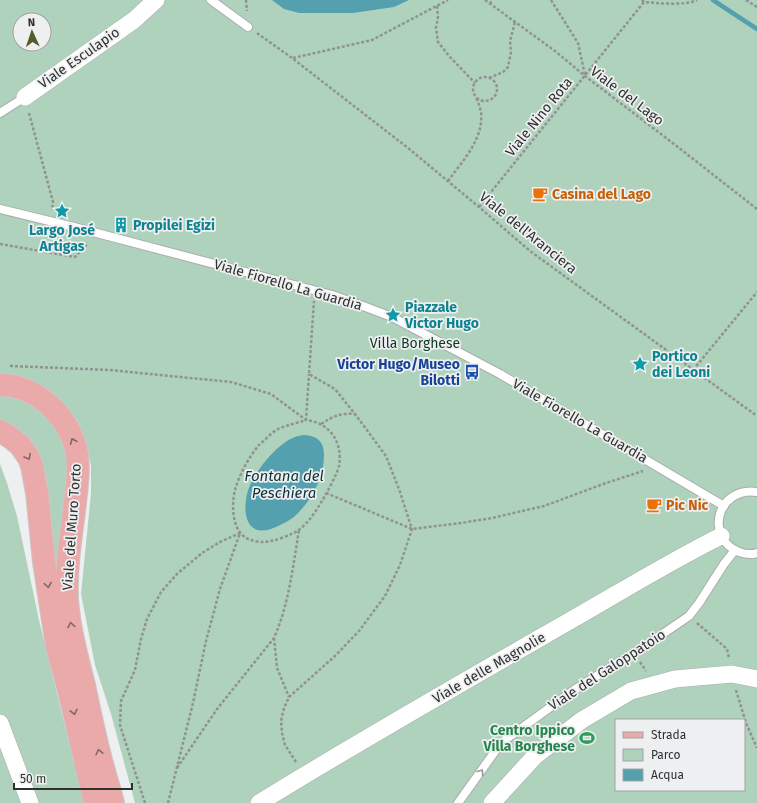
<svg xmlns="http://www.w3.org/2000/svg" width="757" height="803" viewBox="0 0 757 803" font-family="'Fira Sans',sans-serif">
	<rect width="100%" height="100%" fill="#eeeff0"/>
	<g fill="#afd2bc" fill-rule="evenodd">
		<path d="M 0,0 L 757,0 L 757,803 L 135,803 L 111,714 L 95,665 L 81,594 L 91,493 L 91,466 L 86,441 L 77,420 L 60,399 L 31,381 L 0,375 ZM 20,20 L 44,20 L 44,44 L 20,44 ZM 616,720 L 744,720 L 744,790 L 616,790 Z"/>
		<path d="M 0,396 C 11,397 24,399 33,405 C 45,413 59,432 64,445 C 67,450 68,457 69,463 L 57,598 L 22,434 L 13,425 L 0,419 Z"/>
		<polygon points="0,464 7,483 17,516 39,620 73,759 85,803 0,803"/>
	</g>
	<g fill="#54a0af">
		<polygon points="272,0 409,0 394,7 353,13 299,13 284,9"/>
		<path d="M 304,435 C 317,436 324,441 324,455 C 324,479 311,501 294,517 C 289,521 282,524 276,527 C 243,542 241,506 250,485 C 258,468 278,443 295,437 C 298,436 301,435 304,435 Z"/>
	</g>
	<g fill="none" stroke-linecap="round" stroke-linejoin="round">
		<polyline stroke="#54a0af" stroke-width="4.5" points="713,0 757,29"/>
		<g stroke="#acacae" stroke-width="10">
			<g id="lane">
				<polyline points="211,0 248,27"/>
				<polyline points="0,113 25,97"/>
				<polyline points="0,209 74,227 332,295 363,306 392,317 500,374 724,506"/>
				<path d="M 757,492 C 717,486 704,538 739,552 C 745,554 751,555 757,553"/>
				<polyline points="458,803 501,743 574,690 642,648 689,616 699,603 724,564 735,550"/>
			</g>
		</g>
		<g stroke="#acacae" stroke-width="18">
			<g id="street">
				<polyline points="25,97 134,20 156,0"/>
				<polyline points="0,723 30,803"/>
				<path d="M 259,803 C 353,745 449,690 545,635 C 604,602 661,566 721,536"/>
				<polyline points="492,803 535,756 582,720 631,691 675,679 732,674 757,679"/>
			</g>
		</g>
		<g stroke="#c9c9c9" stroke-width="24">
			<g id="primary">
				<path d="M 0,385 C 35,385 65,413 75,445 C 81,466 76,491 74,512 C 70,541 66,570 67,599 C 69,628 77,657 84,685 C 89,709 94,733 100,756 C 104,772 109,787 113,803"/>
				<polyline points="0,431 10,437 20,445 29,458 32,466 37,493 44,562 57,647 69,691 95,803"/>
			</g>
		</g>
		<g stroke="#919293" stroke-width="2.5" stroke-dasharray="3 2" stroke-linecap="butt">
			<polyline points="246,0 247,11"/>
			<polyline points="485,0 555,51 585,76 674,144 757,209"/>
			<polyline points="551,0 578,43 585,75"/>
			<path d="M 642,0 L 644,2 C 657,3 685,6 697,0"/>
			<polyline points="746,0 757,7"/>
			<polyline points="490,4 492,0"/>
			<polyline points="437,6 438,17 436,28 438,42 449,56 475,83"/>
			<polyline points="257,33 292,58 408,148 479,207 530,251 757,416"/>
			<polyline points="293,58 372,40 448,0"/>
			<circle cx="485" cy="89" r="12"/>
			<polyline points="489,78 503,72 508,67 511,52 510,41 515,22"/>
			<polyline points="29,113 53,202 52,210"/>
			<path d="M 448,181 C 463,160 484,139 481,112 C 480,107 478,102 476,97"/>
			<polyline points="479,207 644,2"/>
			<polyline points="0,244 75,257 88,243"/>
			<path d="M 10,366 L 110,370 L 231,382 L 271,394 L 306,420 C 330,423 343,442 339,466 C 337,474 327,493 322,501 C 316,511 309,522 300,529 C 293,535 272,542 263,542 C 259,542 254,541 251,540 C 232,535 231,506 235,490 C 239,475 249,457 259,445 C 264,441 272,432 278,429 C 287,425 297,423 306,420 L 309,374"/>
			<polyline points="693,370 757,292"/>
			<path d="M 321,424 C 334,416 339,413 355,414"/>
			<polyline points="326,493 412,529 461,523 492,518 544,506 606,483 643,471"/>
			<polyline points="697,623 727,649 729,658"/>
			<polyline points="274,638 277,668 289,697"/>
			<polyline points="640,662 646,671"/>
			<polyline points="736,690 746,723 757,748"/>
			<polyline points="296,762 285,745 282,733 281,721 284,708 289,697 335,656 359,631 385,596 400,565 412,529 399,489 386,456 355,414 335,389 309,374 314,301"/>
			<path d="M 177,768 L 217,709 L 274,638 C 289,604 293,566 299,530"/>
			<polyline points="145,803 120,725 121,701 135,670 141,639 147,619 161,592 177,574 202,553 220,542 240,533"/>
			<polyline points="168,803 193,703 206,641 220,589 240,533"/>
		</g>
		<use href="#lane" stroke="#fff" stroke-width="8"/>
		<use href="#street" stroke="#fff" stroke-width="17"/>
		<use href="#primary" stroke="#eaaaaa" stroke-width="22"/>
	</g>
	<defs><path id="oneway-chevron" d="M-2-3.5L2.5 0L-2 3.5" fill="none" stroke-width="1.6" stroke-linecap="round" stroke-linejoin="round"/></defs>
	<g stroke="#846767">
		<use href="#oneway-chevron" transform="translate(73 441) rotate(-113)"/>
		<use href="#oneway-chevron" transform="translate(28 457) rotate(60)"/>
		<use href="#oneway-chevron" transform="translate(48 585) rotate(81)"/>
		<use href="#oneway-chevron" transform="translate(71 625) rotate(-99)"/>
		<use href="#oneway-chevron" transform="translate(74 712) rotate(77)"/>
		<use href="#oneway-chevron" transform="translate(99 752) rotate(-103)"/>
	</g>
	<use stroke="#989898" href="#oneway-chevron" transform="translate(481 772) rotate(-54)"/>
	<defs>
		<g id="cafe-bare" transform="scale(1.2)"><path d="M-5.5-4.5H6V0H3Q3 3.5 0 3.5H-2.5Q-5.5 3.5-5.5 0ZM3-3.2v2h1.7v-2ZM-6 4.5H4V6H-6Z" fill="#e8710a" stroke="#eeeff0" stroke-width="2.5" paint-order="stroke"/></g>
		<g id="sight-bare" transform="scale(1.2)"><path d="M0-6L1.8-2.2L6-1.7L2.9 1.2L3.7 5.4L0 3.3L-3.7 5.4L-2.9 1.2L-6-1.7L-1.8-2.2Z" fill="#0f9aa8" stroke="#eeeff0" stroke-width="2.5" paint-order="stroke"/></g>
		<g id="building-bare" transform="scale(1.2)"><path d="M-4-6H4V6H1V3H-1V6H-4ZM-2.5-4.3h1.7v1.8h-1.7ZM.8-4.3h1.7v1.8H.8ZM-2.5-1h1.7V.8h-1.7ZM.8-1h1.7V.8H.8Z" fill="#0f9aa8" stroke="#eeeff0" stroke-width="2.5" paint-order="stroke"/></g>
		<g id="bus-bare" transform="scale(1.2)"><path d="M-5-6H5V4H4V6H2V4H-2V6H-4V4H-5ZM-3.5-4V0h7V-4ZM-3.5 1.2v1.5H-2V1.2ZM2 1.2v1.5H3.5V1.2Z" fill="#1a4fb4" stroke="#eeeff0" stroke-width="2.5" paint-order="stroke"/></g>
		<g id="stadium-bare" transform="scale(1.2)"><path d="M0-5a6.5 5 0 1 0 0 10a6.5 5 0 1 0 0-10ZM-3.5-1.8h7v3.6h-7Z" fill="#2e9e5b" stroke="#eeeff0" stroke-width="2.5" paint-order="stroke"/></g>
	</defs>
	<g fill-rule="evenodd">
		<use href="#cafe-bare" x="540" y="194"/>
		<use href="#sight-bare" x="62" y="211"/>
		<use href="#building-bare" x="121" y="225"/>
		<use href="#sight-bare" x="393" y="315"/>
		<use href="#sight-bare" x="640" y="364"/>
		<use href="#bus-bare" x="472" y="372"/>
		<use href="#cafe-bare" x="654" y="505"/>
		<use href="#stadium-bare" x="587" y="738"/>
	</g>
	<g text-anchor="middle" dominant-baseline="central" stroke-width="3.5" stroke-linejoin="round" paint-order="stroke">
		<g font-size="14" fill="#303031" stroke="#eeeff0">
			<text transform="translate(79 58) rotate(-35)">Viale Esculapio</text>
			<text transform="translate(627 96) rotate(37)">Viale del Lago</text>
			<text transform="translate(539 117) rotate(-51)">Viale Nino Rota</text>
			<text transform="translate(528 233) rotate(39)">Viale dell'Aranciera</text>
			<text transform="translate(288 285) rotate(16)">Viale Fiorello La Guardia</text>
			<text transform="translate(580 421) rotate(30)">Viale Fiorello La Guardia</text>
			<text transform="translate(72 527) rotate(-86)">Viale del Muro Torto</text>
			<text transform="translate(489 668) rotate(-30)">Viale delle Magnolie</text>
			<text transform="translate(607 670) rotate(-33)">Viale del Galoppatoio</text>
		</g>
		<g font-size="14" font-weight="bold" fill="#c56008" stroke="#eeeff0" text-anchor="start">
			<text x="552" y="194">Casina del Lago</text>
			<text x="666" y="505">Pic Nic</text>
		</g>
		<g font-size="14" font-weight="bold" fill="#0d838f" stroke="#eeeff0" text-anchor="start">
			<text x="133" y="225">Propilei Egizi</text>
			<text x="62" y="230" text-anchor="middle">Largo José<tspan x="62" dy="16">Artigas</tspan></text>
			<text x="405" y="307">Piazzale<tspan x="405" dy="16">Victor Hugo</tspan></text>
			<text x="652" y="356">Portico<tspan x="652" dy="16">dei Leoni</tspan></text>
		</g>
		<g font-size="14" fill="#0b3a23" stroke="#eeeff0">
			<text x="415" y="343">Villa Borghese</text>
		</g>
		<g font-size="14" font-weight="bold" fill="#164399" stroke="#eeeff0" text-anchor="end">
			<text x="460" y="364">Victor Hugo/Museo<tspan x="460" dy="16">Bilotti</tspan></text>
		</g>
		<g font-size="14" font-weight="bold" fill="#27864d" stroke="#eeeff0" text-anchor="end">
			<text x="575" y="730">Centro Ippico<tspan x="575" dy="16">Villa Borghese</tspan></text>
		</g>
		<g font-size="15" font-style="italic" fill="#0b3239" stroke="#eeeff0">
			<text x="284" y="476">Fontana del<tspan x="284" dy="17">Peschiera</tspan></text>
		</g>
	</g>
	<rect x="615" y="719" width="130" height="72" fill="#eeeff0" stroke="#a2a3a4"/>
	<rect x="623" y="732" width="20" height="6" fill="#eaaaaa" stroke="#a2a3a4"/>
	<text x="651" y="739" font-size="12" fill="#303031">Strada</text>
	<rect x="623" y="749" width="20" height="12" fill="#afd2bc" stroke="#a2a3a4"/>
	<text x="651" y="759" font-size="12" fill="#303031">Parco</text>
	<rect x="623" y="769" width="20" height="12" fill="#54a0af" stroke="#a2a3a4"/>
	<text x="651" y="779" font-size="12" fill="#303031">Acqua</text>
	<g transform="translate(32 32) rotate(357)"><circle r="19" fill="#eeeff0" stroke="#a2a3a4"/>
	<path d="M0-3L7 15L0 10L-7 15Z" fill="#545c2a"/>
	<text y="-6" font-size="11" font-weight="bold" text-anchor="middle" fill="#303031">N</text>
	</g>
	<path d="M14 783v6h118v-6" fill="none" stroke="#303031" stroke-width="2"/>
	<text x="20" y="783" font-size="12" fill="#303031" stroke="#eeeff0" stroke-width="3" paint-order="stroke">50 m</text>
</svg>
